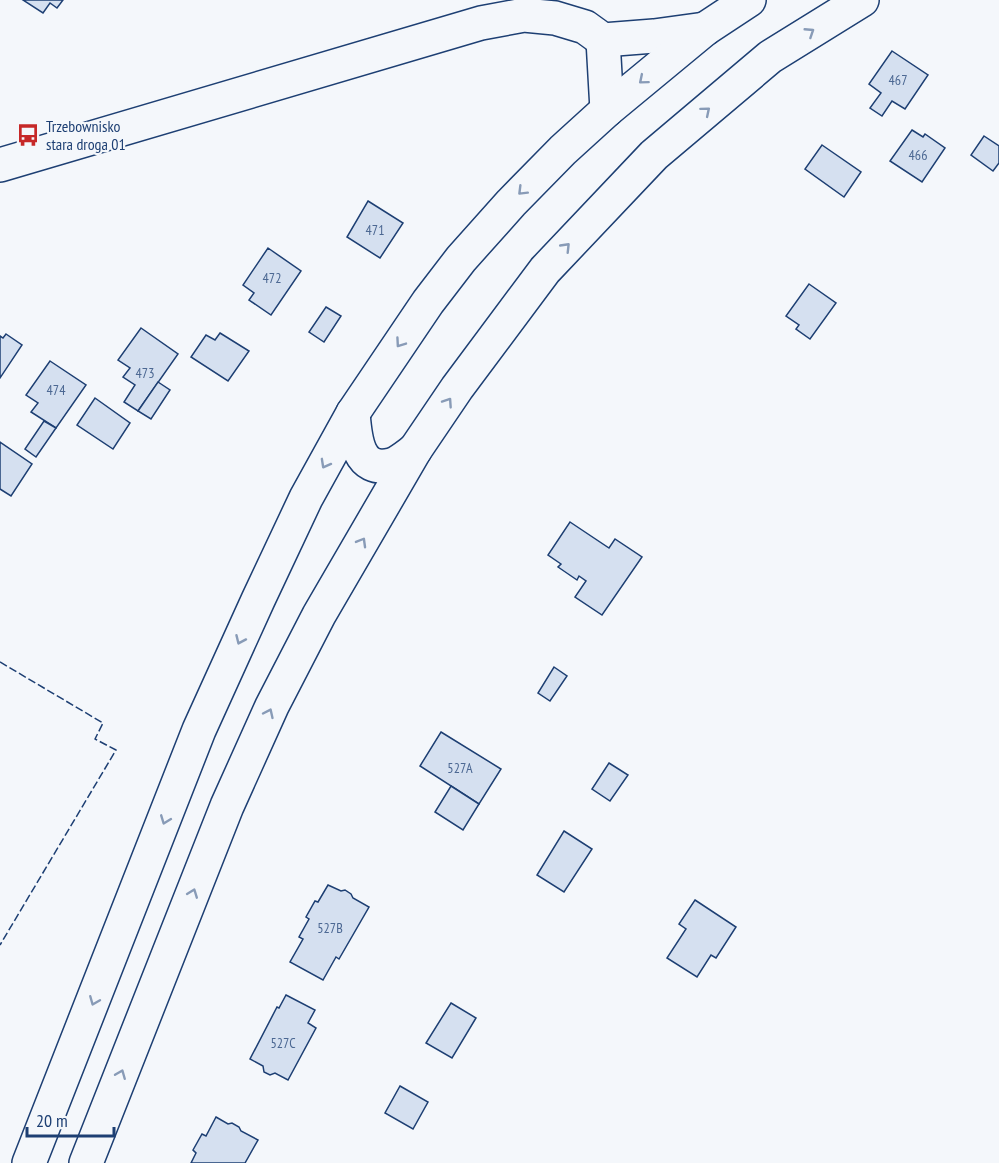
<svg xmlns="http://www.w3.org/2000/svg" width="999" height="1163" viewBox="0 0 999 1163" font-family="'PT Sans Narrow',sans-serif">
	<rect width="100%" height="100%" fill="#f4f7fb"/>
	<g fill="#d5e0f0" stroke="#1d3f73" stroke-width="1.5">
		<polygon points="23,0 63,0 57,8 50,3 43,13"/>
		<polygon points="892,51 928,75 905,109 892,101 882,116 870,108 881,93 869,84"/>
		<polygon points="912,130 923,137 925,134 945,148 922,182 890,161"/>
		<polygon points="984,136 999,146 999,163 993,171 971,155"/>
		<polygon points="822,145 861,172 844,197 805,169"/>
		<polygon points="368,201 403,223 380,258 347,237"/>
		<polygon points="268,248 301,271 271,315 249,300 254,293 243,285"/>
		<polygon points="809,284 836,303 810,339 796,329 799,325 786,316"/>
		<polygon points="326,307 341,316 324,342 309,332"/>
		<polygon points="141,328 178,354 138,411 124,402 135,385 123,377 130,368 118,360"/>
		<polygon points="220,333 249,351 228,381 191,357 206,335 215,340"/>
		<polygon points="6,334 22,345 0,378 0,336 3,338"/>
		<polygon points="50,361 86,385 56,428 31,412 38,403 26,395"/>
		<polygon points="158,382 170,390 151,419 138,411"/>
		<polygon points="95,398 130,423 113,449 77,425"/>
		<polygon points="44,421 56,428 36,457 25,449"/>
		<polygon points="0,442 32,464 11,496 0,489"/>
		<polygon points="570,522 609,548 615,539 642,557 602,615 575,597 586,581 579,576 577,580 558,567 561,564 548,555"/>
		<polygon points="554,667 567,676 550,701 538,693"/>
		<polygon points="441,732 501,769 479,804 420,766"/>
		<polygon points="609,763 628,775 610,801 592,789"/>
		<polygon points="451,786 479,804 463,830 435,812"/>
		<polygon points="564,831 592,849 564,892 537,875"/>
		<polygon points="328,885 341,891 345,890 351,894 353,898 369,907 339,959 336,957 323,980 290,962 303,939 299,937 309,919 306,917 315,901 318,902"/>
		<polygon points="695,900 736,927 716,958 711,955 697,977 667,958 686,929 679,924"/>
		<polygon points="286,995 315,1010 308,1023 316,1028 288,1080 275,1073 270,1075 264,1072 263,1066 250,1059 277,1007 279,1008"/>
		<polygon points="451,1003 476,1018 452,1058 426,1043"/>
		<polygon points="400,1086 428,1102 413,1129 385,1113"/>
		<polygon points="216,1117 228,1124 232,1123 239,1127 241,1131 258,1140 245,1163 191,1163 196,1153 193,1150 202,1134 206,1136"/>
	</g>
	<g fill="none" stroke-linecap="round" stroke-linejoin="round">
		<g stroke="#1d3f73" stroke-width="36">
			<g id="secondary">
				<polyline points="603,40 607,110"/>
				<polyline points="0,165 481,23 524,15 555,18 585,27 603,40 654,36 705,29"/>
				<path d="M 353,413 C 355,437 357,473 391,465 C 399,463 408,455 415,450"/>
				<polyline points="29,1163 199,730 258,600 306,498 353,413 428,302 461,259 511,203 563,150 607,110 705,29 749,0"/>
				<polyline points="86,1163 227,806 272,706 319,615 415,450 457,388 545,270 654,155 770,57 862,0"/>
			</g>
		</g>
		<use href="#secondary" stroke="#f4f7fb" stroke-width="33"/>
		<polyline stroke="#1d3f73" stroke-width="1.5" stroke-dasharray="8 3" stroke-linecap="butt" points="0,662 103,723 95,739 116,750 0,945"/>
	</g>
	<defs><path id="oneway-chevron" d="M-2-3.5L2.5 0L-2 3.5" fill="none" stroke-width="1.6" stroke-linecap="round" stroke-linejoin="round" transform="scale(1.5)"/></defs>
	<g stroke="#889bb7">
		<use href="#oneway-chevron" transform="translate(810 32) rotate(-33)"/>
		<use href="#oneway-chevron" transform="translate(643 80) rotate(140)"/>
		<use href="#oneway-chevron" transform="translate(706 111) rotate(-40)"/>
		<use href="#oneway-chevron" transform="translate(522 191) rotate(135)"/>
		<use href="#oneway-chevron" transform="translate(566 247) rotate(-46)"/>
		<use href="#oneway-chevron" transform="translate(400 343) rotate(125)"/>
		<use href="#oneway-chevron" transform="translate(448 402) rotate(-56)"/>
		<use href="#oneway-chevron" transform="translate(325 464) rotate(119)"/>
		<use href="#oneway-chevron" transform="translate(362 542) rotate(-60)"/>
		<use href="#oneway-chevron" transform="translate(240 640) rotate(114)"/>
		<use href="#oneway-chevron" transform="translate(269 713) rotate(-65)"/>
		<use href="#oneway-chevron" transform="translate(165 820) rotate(111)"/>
		<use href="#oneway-chevron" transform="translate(193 893) rotate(-69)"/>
		<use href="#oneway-chevron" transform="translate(94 1001) rotate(112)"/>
		<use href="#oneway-chevron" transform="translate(121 1074) rotate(-68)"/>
	</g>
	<defs>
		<g id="bus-bare" transform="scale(1.8)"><path d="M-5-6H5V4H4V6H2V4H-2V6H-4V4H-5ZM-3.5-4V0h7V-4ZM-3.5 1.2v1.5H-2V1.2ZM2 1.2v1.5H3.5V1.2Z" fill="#c62828" stroke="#f4f7fb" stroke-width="2.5" paint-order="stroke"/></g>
	</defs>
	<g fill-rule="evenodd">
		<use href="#bus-bare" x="28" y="135"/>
	</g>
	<g text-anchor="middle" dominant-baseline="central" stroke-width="4.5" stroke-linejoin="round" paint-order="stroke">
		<g font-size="14" fill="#4b6792">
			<text x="898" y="80">467</text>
			<text x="918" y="155">466</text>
			<text x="375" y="230">471</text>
			<text x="272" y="278">472</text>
			<text x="145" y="373">473</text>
			<text x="56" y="390">474</text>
			<text x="460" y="768">527A</text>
			<text x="330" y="928">527B</text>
			<text x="283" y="1043">527C</text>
		</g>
		<g font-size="16" fill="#1d3f73" stroke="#f4f7fb" text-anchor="start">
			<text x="46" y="126">Trzebownisko<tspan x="46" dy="18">stara droga 01</tspan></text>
		</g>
	</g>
	<path d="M27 1127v9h87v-9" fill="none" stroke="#1d3f73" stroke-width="3"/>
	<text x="36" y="1127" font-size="18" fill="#1d3f73" stroke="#f4f7fb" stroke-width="4.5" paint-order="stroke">20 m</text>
</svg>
